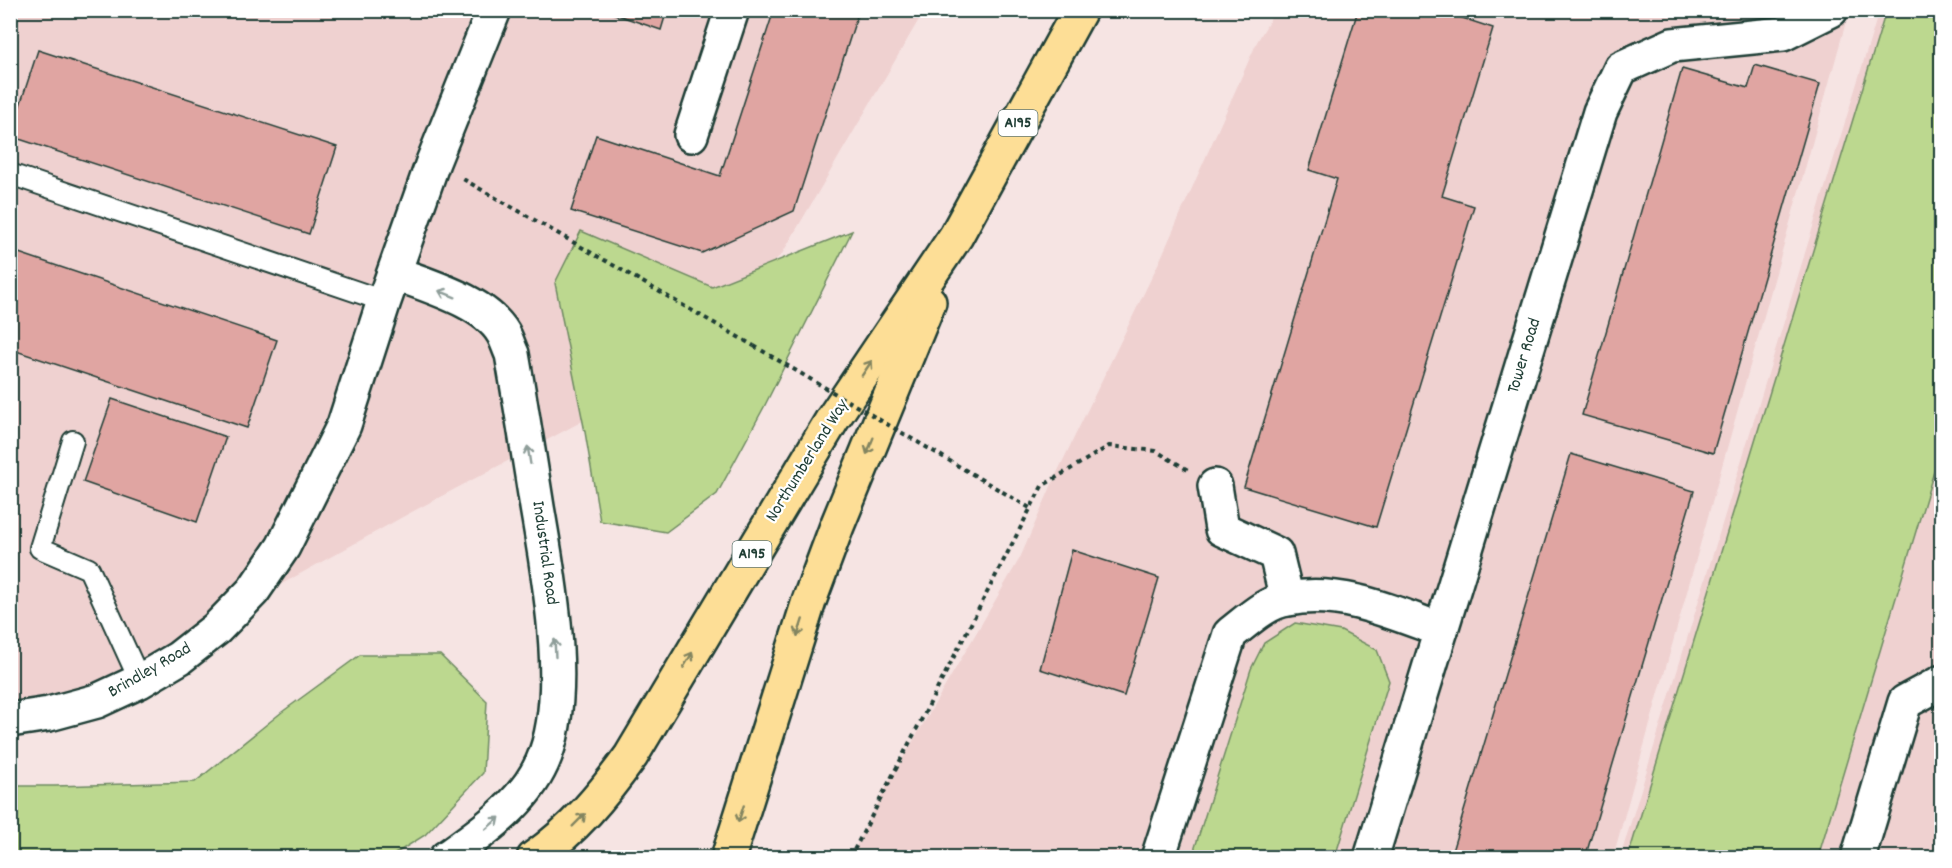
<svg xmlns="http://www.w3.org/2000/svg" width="1952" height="868" viewBox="0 0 1952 868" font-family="Dekko,sans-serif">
	<rect width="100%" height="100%" fill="#f6e4e3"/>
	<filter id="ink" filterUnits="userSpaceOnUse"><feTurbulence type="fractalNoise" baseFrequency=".0167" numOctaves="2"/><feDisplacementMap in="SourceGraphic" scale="12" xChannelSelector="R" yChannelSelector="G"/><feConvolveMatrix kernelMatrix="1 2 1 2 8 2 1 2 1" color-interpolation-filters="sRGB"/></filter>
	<g filter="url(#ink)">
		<g fill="#efd1d0">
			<polygon points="10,11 924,11 782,254 639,391 408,514 107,681 11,713"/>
			<polygon points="1275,11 1849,11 1613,857 850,858 888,784 1020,558 1056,475 1160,260 1257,42"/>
			<polygon points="1879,11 1941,11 1941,857 1620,858"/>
		</g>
		<g fill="#bcd88f" stroke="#6e8a62" stroke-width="1.5">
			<polygon points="1886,11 1941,11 1941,448 1818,857 1628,857"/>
			<polygon points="581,231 712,287 852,231 764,407 717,494 666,532 600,521 585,432 555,283"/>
			<polygon points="1295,623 1341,631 1377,650 1389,681 1335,857 1192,857 1251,669 1264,643"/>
			<polygon points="360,655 440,655 487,701 483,773 425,835 390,857 11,857 11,786 55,786 195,782 282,712"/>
		</g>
		<g fill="#e0a5a2" stroke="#1f3d34" stroke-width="1.5">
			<polygon points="603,10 667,10 661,30"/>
			<polygon points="774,10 859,10 794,211 702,253 571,211 596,135 720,176"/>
			<polygon points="1358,10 1438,10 1493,28 1442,196 1474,206 1376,527 1244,487 1337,179 1309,170"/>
			<polygon points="38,50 337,147 309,234 10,136"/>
			<polygon points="1755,65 1820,84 1713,453 1582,415 1682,69 1748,88"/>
			<polygon points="10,250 277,340 247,428 10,349"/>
			<polygon points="112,399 226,437 197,522 83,482"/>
			<polygon points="1571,454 1694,491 1585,858 1450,858"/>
			<polygon points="1072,550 1159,578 1124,696 1040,669"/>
		</g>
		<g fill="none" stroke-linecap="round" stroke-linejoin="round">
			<g stroke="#1f3d34" stroke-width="24">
				<g id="lane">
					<polyline points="10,174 384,301"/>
					<polyline points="73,441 40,548 89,569 140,681"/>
				</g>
			</g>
			<g stroke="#1f3d34" stroke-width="38">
				<g id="street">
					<polyline points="691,135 732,10"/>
					<path d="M 395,273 C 428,286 484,301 503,333 C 507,340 509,348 512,354 C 521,405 529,456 537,507 C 549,577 572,697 542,763 C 523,805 482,832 446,858"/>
					<polyline points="1215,486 1222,529 1276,554 1287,599"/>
					<polyline points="10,720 49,714 97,701 140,681 179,658 216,629 253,591 283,547 344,425 384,301 433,162 494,10"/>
					<path d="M 1158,858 L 1230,634 C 1247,621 1266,602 1288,599 C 1341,589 1392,612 1441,630"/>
					<polyline points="1371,858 1600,112 1621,68 1672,45 1783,34 1831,10"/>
					<polyline points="1858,858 1905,702 1942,682"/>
				</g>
			</g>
			<g stroke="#1f3d34" stroke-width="38">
				<g id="primary">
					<path d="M 534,858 C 574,830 603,795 631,756 L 832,420 L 956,236 L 1080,10"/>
					<polyline points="728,858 809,601 837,526 929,302"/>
				</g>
			</g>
			<g stroke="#1f3d34" stroke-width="4" stroke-dasharray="4.5 4.5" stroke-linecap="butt">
				<polyline points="463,179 754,346"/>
				<polyline points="850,858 1042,486 1109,446 1156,451 1188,470"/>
			</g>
			<use href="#lane" stroke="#fff" stroke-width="20"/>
			<use href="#street" stroke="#fff" stroke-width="33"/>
			<use href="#primary" stroke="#fdde96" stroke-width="33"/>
			<polyline stroke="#1f3d34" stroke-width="4" stroke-dasharray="4.5 4.5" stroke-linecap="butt" points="754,346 1030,508"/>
		</g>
		<defs><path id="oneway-shaft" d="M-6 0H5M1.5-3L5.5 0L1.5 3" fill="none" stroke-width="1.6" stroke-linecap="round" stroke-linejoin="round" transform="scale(1.5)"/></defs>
		<g stroke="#8f9e9a">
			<use href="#oneway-shaft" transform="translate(447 294) rotate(-158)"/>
			<use href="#oneway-shaft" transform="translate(529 455) rotate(-99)"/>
			<use href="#oneway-shaft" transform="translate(555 648) rotate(-93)"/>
			<use href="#oneway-shaft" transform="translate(493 823) rotate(-41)"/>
		</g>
		<g stroke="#838560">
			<use href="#oneway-shaft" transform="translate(867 368) rotate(-56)"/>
			<use href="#oneway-shaft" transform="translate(870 446) rotate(112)"/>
			<use href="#oneway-shaft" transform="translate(800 628) rotate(108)"/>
			<use href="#oneway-shaft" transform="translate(688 660) rotate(-59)"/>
			<use href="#oneway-shaft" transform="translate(741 814) rotate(108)"/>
			<use href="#oneway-shaft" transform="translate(579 820) rotate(-45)"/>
		</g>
	</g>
	<g text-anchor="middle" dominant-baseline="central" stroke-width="4.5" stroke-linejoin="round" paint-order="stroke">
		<g fill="#fff" stroke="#627771" stroke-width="1.5">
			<rect x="998.5" y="110" width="39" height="26" rx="4.5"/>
			<rect x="732.5" y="541" width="39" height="26" rx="4.5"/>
		</g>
		<g font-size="16" font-weight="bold" fill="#1f3d34">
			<text x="1018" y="123">A195</text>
			<text x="752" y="554">A195</text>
		</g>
		<g font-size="18" fill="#1f3d34" stroke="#fff">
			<text transform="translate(1525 356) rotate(-73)">Tower Road</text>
			<text transform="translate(808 461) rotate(-58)">Northumberland Way</text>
			<text transform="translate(544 553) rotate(82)">Industrial Road</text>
			<text transform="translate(150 671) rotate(-30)">Brindley Road</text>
		</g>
	</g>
	<rect width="1952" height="868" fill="none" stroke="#fff" stroke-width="36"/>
	<rect x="18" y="18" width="1916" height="832" fill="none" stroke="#1f3d34" stroke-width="2" filter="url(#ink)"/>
</svg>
